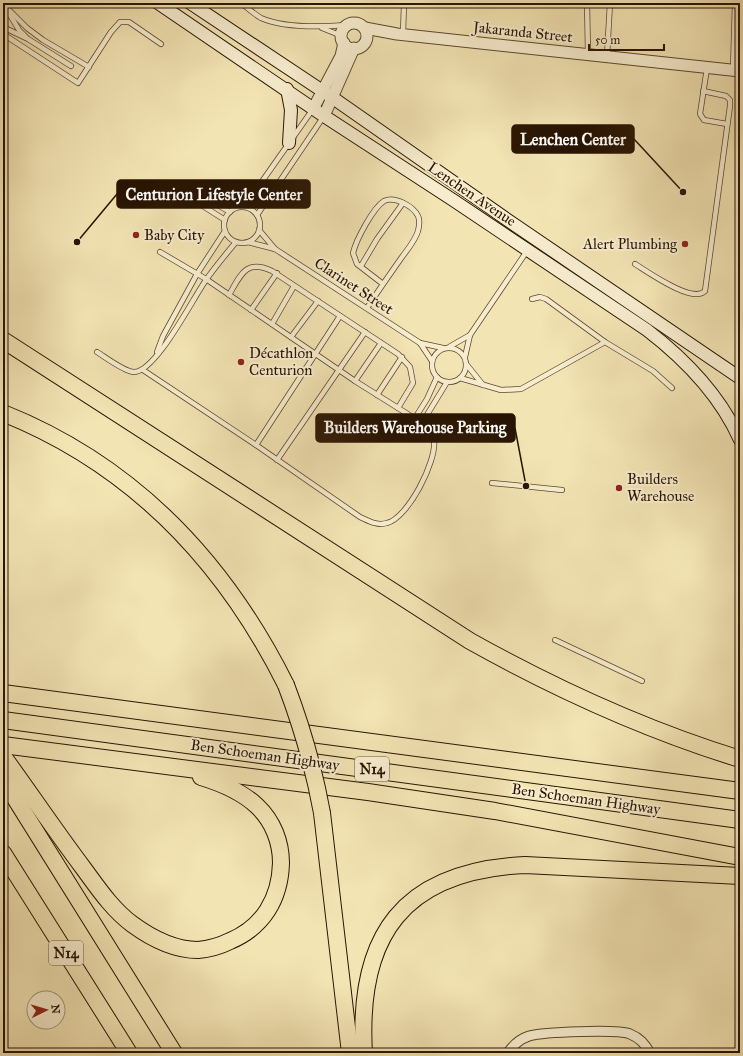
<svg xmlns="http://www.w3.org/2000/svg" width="743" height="1056" viewBox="0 0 743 1056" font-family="'IM FELL Great Primer',serif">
	<rect width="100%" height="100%" fill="#f3e4b4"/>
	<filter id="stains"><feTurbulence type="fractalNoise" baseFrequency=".005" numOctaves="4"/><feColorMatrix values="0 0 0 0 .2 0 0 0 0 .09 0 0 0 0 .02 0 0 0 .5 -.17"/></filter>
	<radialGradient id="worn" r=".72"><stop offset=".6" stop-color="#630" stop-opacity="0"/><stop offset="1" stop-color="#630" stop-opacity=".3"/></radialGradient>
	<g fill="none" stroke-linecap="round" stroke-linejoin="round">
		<g stroke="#5b482e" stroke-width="6">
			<g id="service">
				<path d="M 241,3 C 248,8 254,14 261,18 C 284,28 322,27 347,25"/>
				<polyline points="587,3 588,54"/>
				<polyline points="4,5 27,28 43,40 89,67"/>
				<polyline points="7,10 19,30 26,37"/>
				<polyline points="3,27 28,39 71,66"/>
				<polyline points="322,28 342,36"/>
				<polyline points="3,34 78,83 111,32 120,22 129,22 161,44"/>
				<polyline points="403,34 404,3"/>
				<polyline points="607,56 610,3"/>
				<polyline points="707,68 700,114 704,120 727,124"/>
				<polyline points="733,69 735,3"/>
				<polyline points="200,195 230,212"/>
				<polyline points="195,201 225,220"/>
				<polyline points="244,207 313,109"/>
				<circle cx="242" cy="225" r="18"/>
				<polyline points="257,215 324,116"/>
				<polyline points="259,230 275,249 420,343 443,348"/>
				<polyline points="248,242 275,249"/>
				<path d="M 635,264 C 648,272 693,304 705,291 L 730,106 L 730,100 L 726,96 L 703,91"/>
				<polyline points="361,266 377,239 403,203"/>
				<path d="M 229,295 C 241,274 246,259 272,271 L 398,354 L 410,367 L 413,383 L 398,408"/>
				<polyline points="532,299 540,297 546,299 605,342 653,371 672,388"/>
				<path d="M 367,308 C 378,291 390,274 402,257 C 407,250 415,241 418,231 C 419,227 420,220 418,216 C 413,206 395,196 384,201 C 373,208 356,240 353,253 L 357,264 L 383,284"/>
				<polyline points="251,310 277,273"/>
				<polyline points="272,324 294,286"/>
				<polyline points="291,337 318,301"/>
				<polyline points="420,343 432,361"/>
				<polyline points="449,347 470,335"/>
				<circle cx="449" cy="365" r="17"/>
				<path d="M 97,352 C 105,357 125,372 134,372 C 156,372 193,298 206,280 C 215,267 226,254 236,242"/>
				<polyline points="157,352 163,336 197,274 225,231"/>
				<polyline points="465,357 470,335 527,251"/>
				<polyline points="467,365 483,385"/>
				<path d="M 143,370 L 256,445 L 360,517 C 369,521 377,526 387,523 C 408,518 437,461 434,440 C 433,432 427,428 422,423 L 355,381 L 206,279 L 160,252"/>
				<polyline points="460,378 501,390 521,389 605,342"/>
				<polyline points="355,381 381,343"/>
				<polyline points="377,395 402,357"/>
				<polyline points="415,418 427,399 437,377"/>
				<polyline points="422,423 447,382"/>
				<polyline points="256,445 340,316"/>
				<polyline points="277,460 365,332"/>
				<polyline points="492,483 562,490"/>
				<polyline points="555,640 642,681"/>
			</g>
		</g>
		<g stroke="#5b482e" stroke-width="11">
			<path id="minor" d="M 508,1053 C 513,1045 520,1039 529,1036 C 543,1032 618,1029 630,1034 C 640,1038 645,1044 650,1053"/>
		</g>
		<g stroke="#5b482e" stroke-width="13">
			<g id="tertiary">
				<circle cx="354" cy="36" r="13"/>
				<polyline points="365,28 397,34 740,71"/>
				<polyline points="313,109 341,56 344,43"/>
				<polyline points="324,116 354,48"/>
			</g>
		</g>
		<g stroke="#281402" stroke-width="14">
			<g id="secondary">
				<path d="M 158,3 L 324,116 L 453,200 L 647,330 C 686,360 720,395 740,440"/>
				<polyline points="190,3 333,98 512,223 740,378"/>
				<polyline points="287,89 291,110 289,143"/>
			</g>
		</g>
		<g stroke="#281402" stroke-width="18">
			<g id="motorway">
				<path d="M 3,340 L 470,641 C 556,689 646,730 740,759"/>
				<path d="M 3,413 C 133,465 224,561 286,685"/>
				<polyline points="3,693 740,791"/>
				<polyline points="3,720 740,820"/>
				<polyline points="3,745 368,792 495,811 740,857"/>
				<path d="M 3,756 C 30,793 56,832 84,869 C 98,888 112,909 132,924 C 151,938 174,950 198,950 C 209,949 220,946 230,941 C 263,927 280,899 281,863 C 281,842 273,821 257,806 C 241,791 221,783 201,777"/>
				<polyline points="3,779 174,1053"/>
				<polyline points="322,813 350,1053"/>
				<polyline points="3,853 129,1053"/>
				<path d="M 364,1053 C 357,935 403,871 525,865 L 740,876"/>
			</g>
		</g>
		<use href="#service" stroke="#f7edce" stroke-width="4.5"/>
		<use href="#minor" stroke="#f7edce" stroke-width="9"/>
		<use href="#tertiary" stroke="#f7edce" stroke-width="11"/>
		<use href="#secondary" stroke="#f7edce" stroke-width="12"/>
		<use href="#motorway" stroke="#f3e4b4" stroke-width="16"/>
		<g stroke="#281402" stroke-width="18" stroke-linecap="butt">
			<path id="motorway-bridge" d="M 286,685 C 302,727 314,769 322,813"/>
		</g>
		<use href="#motorway-bridge" stroke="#f3e4b4" stroke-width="16"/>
	</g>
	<g fill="#8f2418" stroke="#f7edce" stroke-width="1.5">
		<circle cx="136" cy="235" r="4"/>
		<circle cx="685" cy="244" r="4"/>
		<circle cx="241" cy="362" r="4"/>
		<circle cx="619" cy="488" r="4"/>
	</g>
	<g text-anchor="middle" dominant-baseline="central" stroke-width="4" stroke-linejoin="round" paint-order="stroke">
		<g fill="#f7edce" stroke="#66553f" stroke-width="1">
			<rect x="355" y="757" width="34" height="24" rx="3"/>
			<rect x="49" y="941" width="34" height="24" rx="3"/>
		</g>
		<g font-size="14" font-weight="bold" fill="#281402">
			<text x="372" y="769">N14</text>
			<text x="66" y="953">N14</text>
		</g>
		<g font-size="15" fill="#281402" stroke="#f7edce">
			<text transform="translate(523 32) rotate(6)">Jakaranda Street</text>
			<text transform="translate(472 194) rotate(34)">Lenchen Avenue</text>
			<text transform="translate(354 286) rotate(33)">Clarinet Street</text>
			<text transform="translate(265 755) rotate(8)">Ben Schoeman Highway</text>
			<text transform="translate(586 799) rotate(8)">Ben Schoeman Highway</text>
		</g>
		<g font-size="15" fill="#281402" stroke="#f7edce" text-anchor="start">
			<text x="144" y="235">Baby City</text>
			<text x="677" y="244" text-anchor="end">Alert Plumbing</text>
			<text x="249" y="353">Décathlon<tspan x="249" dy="17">Centurion</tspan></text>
			<text x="627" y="479">Builders<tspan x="627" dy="17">Warehouse</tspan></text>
		</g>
	</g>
	<path fill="none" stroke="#281402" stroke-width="1.5" d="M683 192L634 139M77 242L117 194M526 486L515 428"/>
	<g fill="#281402" stroke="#f7edce" stroke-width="1.5">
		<circle cx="683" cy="192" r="4"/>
		<circle cx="77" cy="242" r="4"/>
		<circle cx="526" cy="486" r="4"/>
	</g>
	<g fill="#281402" stroke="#281402" stroke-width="1.5">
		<rect x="512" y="125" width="122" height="28" rx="4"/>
		<rect x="117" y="180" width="193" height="28" rx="4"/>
		<rect x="316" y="414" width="199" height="28" rx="4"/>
	</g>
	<g font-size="16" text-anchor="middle" font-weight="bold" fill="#fff">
		<text x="573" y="145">Lenchen Center</text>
		<text x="214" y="200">Centurion Lifestyle Center</text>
		<text x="415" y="433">Builders Warehouse Parking</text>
	</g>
	<rect width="743" height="1056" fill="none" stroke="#f3e4b4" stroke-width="16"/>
	<rect x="4" y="4" width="735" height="1048" fill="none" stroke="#281402" stroke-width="2"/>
	<rect x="8" y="8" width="727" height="1040" fill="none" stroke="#281402"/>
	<g transform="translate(46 1010) rotate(85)"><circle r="19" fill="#f7edce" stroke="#a4967c"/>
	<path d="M0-3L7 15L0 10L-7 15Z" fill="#8f2418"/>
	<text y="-6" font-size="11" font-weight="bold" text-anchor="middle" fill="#281402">N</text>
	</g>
	<path d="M589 44v6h75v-6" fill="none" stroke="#281402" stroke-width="2"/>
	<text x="595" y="44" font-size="12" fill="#281402" stroke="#f7edce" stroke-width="3" paint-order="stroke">50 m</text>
	<rect width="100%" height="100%" filter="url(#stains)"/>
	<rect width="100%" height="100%" fill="url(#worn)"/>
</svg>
